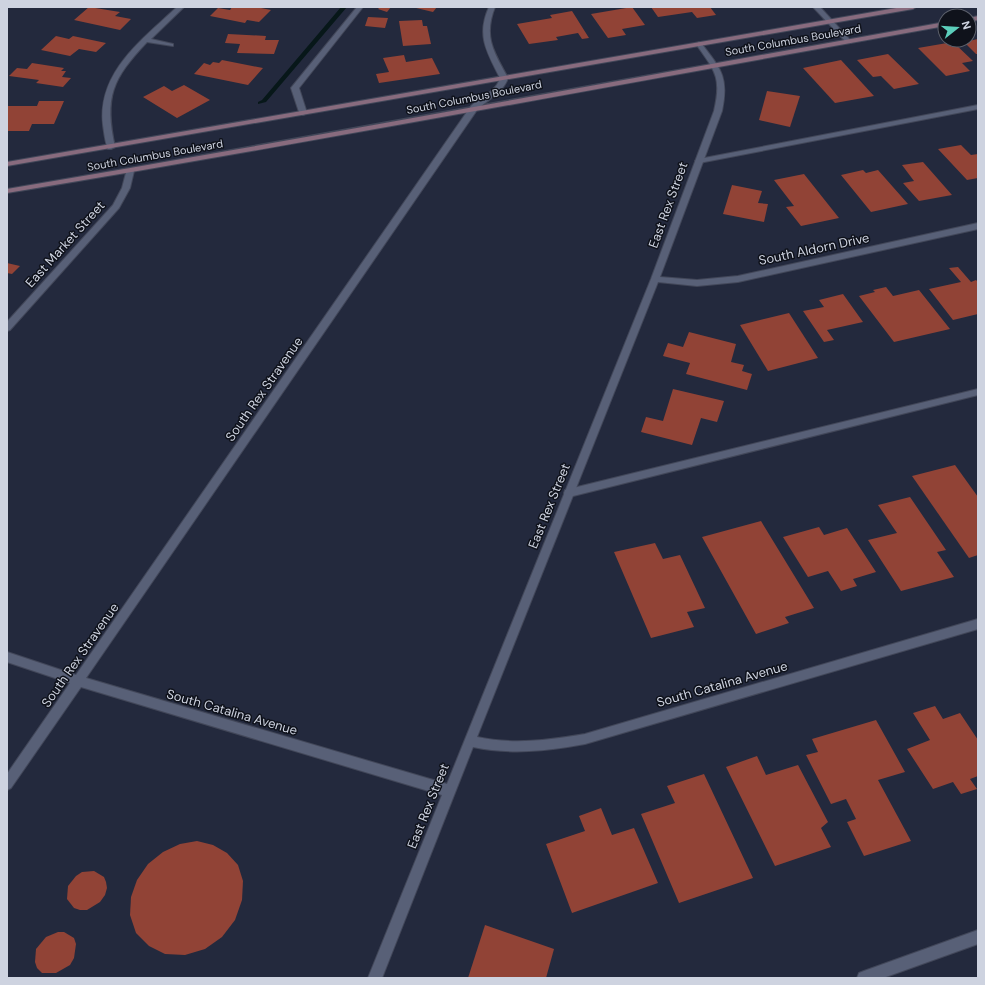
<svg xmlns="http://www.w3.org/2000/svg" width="985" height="985" viewBox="0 0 985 985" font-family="'DM Sans',sans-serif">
	<rect width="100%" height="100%" fill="#23293d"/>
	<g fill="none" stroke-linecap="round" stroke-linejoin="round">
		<polygon fill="#071719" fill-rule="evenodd" points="341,7 347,7 266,102 258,104 258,102 262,100"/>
	</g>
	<g fill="#914336">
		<polygon points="89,7 120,12 115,16 131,19 120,30 74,20"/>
		<polygon points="232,7 256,7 271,10 259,22 247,20 245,23 210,16 218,8 230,10"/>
		<polygon points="380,7 391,7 387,12 378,9"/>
		<polygon points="412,7 437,7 433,12"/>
		<polygon points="632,7 645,25 622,29 626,35 608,38 591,14"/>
		<polygon points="651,7 710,7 716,15 697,18 692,12 658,17"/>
		<polygon points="572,11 589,38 582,39 578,33 556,37 558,40 529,44 517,24 552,18 550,15"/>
		<polygon points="368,17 388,18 385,28 365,26"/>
		<polygon points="422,20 423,26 427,26 431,44 403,46 399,21"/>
		<polygon points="228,34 266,36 265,40 279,40 274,54 237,53 240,44 225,43"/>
		<polygon points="56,36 69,39 73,36 106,43 96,52 79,49 70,56 41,50"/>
		<polygon points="978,39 978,54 976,54 964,42"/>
		<polygon points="953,42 973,61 962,63 970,71 946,76 918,48"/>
		<polygon points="888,54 919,84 894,89 881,76 873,77 857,60"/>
		<polygon points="404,55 406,62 432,58 440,74 379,83 376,74 389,72 383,58"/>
		<polygon points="222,60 263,68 248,85 194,74 204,63 210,65 213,62 219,63"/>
		<polygon points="841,60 874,96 835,103 803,68"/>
		<polygon points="32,63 64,68 61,71 66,71 62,77 71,78 63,87 36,83 39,80 9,76 17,68 27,69"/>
		<polygon points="184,85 210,100 177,118 143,97 164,86 172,91"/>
		<polygon points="767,91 800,96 790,127 759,120"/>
		<polygon points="39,101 64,101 54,124 32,124 29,131 7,131 7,106 37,106"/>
		<polygon points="961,145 971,155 978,154 978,178 967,180 938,149"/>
		<polygon points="923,162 952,195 919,201 903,183 914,181 902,165"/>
		<polygon points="863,170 866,173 878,170 908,204 871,212 841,175"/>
		<polygon points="804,174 839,218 801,226 786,207 794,206 774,180"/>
		<polygon points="732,185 762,191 758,203 768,204 764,222 723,214"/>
		<polygon points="7,263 20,266 12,274 7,273"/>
		<polygon points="958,267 971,282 976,280 978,282 978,314 953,320 929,289 961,282 949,268"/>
		<polygon points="886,287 893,296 919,290 950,329 894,342 859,296 875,292 873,290"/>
		<polygon points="843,294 863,322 827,330 834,340 824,342 803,311 824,307 819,300"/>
		<polygon points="789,313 818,358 768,371 740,325"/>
		<polygon points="689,332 736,344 731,362 744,365 742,371 752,374 747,390 686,374 690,363 663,356 668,343 683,347"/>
		<polygon points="673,389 724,401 717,422 701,418 692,445 641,432 646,417 663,421"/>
		<polygon points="955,465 978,497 978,555 969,558 912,476"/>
		<polygon points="910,497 946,550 937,552 954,577 901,591 868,540 897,533 878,505"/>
		<polygon points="761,521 814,608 785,617 789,623 756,634 702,537"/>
		<polygon points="819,527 824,535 847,528 876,572 853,579 857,586 841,591 828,571 808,577 783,537"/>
		<polygon points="655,543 663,559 680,555 705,608 687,612 694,627 651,638 614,552"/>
		<polygon points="935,706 943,719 960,713 978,740 978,776 970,779 977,789 961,794 953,782 933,789 907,749 930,740 913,713"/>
		<polygon points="876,720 905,772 878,780 911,841 864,856 847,822 856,819 846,799 831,804 806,755 818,752 812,739"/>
		<polygon points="757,756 766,775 798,765 828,822 821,828 831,847 775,866 726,767"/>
		<polygon points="704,774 753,878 679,903 641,814 675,803 667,786"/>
		<polygon points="601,808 612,835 634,828 658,883 572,913 546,844 585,831 579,816"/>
		<polygon points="197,841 213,845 227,853 238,865 243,881 242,900 235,920 222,937 205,949 185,955 165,954 149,946 136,933 130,915 131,897 137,880 148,864 163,852 180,844"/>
		<polygon points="94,871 104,877 106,882 107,888 105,895 100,902 87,910 80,910 74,908 67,899 68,886 76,876 82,872"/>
		<polygon points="485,925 554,949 546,978 468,978"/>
		<polygon points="58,932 64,932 74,938 76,944 74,958 70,965 56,973 42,973 37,968 35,962 36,949 46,937"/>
	</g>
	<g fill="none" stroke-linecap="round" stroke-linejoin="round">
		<g stroke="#424759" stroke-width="2">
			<g id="lane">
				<polygon points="357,7 363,7 299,88 307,113 303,115 300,115 291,88"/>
				<polygon points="978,105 978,109 699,163 695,161 699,159"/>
				<polygon points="978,389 978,395 569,497 565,496 564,493 565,490 569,489"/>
				<polygon points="978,930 978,944 883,978 857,978 859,973 864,971"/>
			</g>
		</g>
		<g stroke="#424759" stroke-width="2">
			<g id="street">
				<path d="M 177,7 L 184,7 L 151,39 L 173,44 L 173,46 L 147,42 C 112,79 104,97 115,147 L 111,149 L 108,149 C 105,142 104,132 103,125 C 97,72 143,39 177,7 Z"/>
				<path d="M 489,7 L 495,7 C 483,37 494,52 508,78 C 503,93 488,99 477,110 L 86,678 L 447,784 L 651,279 L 714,111 C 722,77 715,71 696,44 L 699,42 L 701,43 C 721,69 729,77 722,111 L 660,277 L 697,280 L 738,276 L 978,223 L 978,229 L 738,282 L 697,286 L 658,282 L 477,737 C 513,745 549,740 585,734 L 978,619 L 978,629 L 585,744 C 547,751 511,755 473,747 L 382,978 L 368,978 L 442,795 L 81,687 L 11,788 L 7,790 L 7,774 L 70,683 L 7,662 L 7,652 L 76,675 L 471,106 C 481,97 496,92 500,78 C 487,52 476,36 489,7 Z"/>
				<polygon points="813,7 820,7 851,41 851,43 847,43"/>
				<polygon points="127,169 130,169 134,171 130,188 119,208 10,330 7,331 7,322 113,205 122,188"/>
			</g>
		</g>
		<g stroke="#424759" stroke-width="2">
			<g id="secondary">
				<polygon points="902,7 916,7 913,9 7,166 7,162"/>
				<polygon points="978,16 978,20 969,22 969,18"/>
				<path d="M 945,22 L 945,26 C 632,82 320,141 7,193 L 7,189 C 320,136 632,78 945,22 Z"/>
			</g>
		</g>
		<use href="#lane" fill="#586077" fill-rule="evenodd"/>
		<use href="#street" fill="#586077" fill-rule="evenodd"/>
		<use href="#secondary" fill="#886b7e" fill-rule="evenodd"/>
	</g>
	<g text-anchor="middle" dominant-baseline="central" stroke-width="3" stroke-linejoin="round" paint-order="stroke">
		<g font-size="11" fill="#ced3e0" stroke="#0f121b">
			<text transform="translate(793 40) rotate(-10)">South Columbus Boulevard</text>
			<text transform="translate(474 97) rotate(-11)">South Columbus Boulevard</text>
			<text transform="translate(155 155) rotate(-10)">South Columbus Boulevard</text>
		</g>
		<g font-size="13" fill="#ced3e0" stroke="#0f121b">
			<text transform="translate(668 205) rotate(-70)">East Rex Street</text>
			<text transform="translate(65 244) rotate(-48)">East Market Street</text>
			<text transform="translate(814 249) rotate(-12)">South Aldorn Drive</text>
			<text transform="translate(264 389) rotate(-55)">South Rex Stravenue</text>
			<text transform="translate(549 506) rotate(-68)">East Rex Street</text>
			<text transform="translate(80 655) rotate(-55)">South Rex Stravenue</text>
			<text transform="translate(722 684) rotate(-16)">South Catalina Avenue</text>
			<text transform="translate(232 712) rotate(16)">South Catalina Avenue</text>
			<text transform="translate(428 806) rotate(-68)">East Rex Street</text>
		</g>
	</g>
	<rect width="985" height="985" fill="none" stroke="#ced3e0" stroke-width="16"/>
	<g transform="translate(957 28) rotate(73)"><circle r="19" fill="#0f121b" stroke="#5b5f6a"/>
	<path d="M0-3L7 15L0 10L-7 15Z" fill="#5ccebb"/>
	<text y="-6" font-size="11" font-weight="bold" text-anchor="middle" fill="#ced3e0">N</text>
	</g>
</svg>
